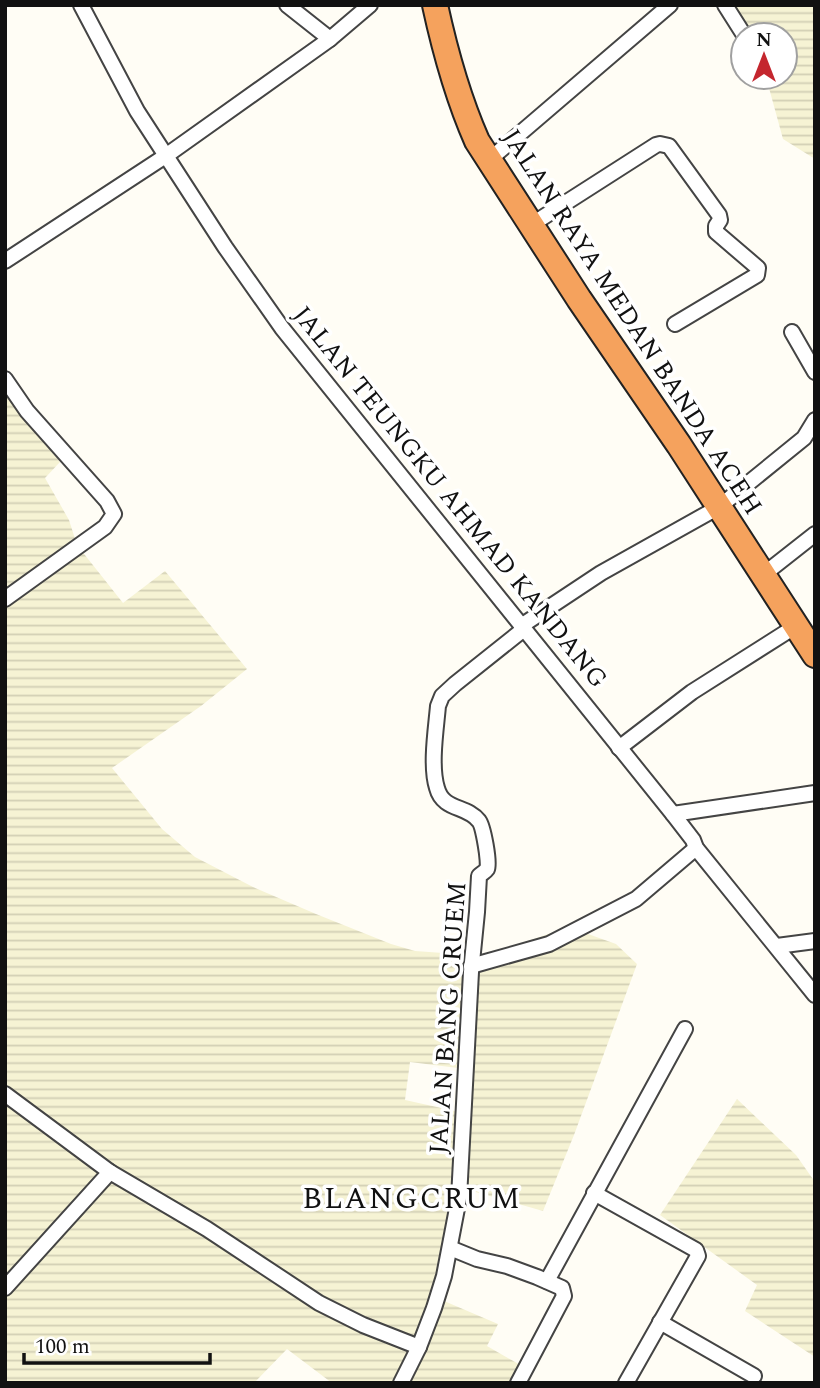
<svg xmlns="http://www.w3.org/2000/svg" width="820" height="1388" viewBox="0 0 820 1388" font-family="Spectral,serif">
	<defs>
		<pattern id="farmland-rules" width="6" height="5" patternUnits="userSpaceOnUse" patternTransform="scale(1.75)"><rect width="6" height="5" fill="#f6f3d4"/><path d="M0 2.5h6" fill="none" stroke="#d2cfb5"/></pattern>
	</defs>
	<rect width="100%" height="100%" fill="#fffdf5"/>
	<g fill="url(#farmland-rules)" fill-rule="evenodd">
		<polygon points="725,5 815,5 815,159 783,139 766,77 785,77 785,35 743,35"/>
		<path d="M 5,390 L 13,402 L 60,462 L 45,478 L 69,520 L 77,545 L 123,603 L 165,571 L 247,669 L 201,706 L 112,768 L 162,829 L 195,857 L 253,887 L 316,914 L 391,944 L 415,951 L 485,956 L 551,933 L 588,934 L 616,944 L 637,964 L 574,1135 L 543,1211 L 451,1185 L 444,1241 L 430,1295 L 498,1324 L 487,1346 L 522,1366 L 513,1383 L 405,1383 L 396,1377 L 393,1383 L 332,1383 L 287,1349 L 254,1383 L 5,1383 ZM 410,1062 L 458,1068 L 455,1111 L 405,1100 Z"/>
		<polygon points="737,1099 796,1155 815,1182 815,1357 745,1311 757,1285 660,1215"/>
	</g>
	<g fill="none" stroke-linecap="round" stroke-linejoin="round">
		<g stroke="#444" stroke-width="18">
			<g id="street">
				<polyline points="81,5 137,111 225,247 282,328 673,814 693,840 696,848 815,995"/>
				<polyline points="287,5 330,39"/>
				<polyline points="725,5 744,35"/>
				<polyline points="489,160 670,5"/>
				<polyline points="531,225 656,145 660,144 669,146 719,215 720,220 716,226 716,232 758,268 757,275 675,324"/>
				<polyline points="5,261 167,155 330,39 370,5"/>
				<polyline points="792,332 815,372"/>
				<polyline points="5,379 27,411 107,501 114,514 105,527 5,599"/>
				<polyline points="763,575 815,534"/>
				<polyline points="521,626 601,573 719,507 804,438 815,420"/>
				<polyline points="619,748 692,692 796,626"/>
				<polyline points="673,814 815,793"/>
				<polyline points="777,946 815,941"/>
				<polyline points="471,966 549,944 636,899 696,848"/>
				<polyline points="5,1094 110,1172 207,1229 319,1303 363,1325 419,1347"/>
				<polyline points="594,1193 696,1250 698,1256 626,1383"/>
				<polyline points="450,1248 477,1259 507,1266 537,1277 562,1288 564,1296 518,1383"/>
				<polyline points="547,1281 685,1029"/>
				<polyline points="5,1288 110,1172"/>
				<polyline points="660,1322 754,1376"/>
				<path d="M 401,1383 L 419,1347 L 434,1308 L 444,1276 L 459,1198 L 471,972 L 477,912 L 479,876 C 481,874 485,872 487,869 C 490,863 483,826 479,821 C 467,805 443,811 437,788 C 430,766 436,729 438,706 L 442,696 L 455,684 L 524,629"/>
			</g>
		</g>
		<g stroke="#222" stroke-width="28">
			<path id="highway" d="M 435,5 C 445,51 458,98 477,141 L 579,299 L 679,445 L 815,655"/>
		</g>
		<use href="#street" stroke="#fff" stroke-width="14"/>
		<use href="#highway" stroke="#f5a25d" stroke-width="24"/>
	</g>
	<g text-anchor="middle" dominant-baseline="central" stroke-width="7" stroke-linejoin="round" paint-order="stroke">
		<g font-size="26" fill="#111" stroke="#fff">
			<text transform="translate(632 322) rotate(57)">JALAN RAYA MEDAN BANDA ACEH</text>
			<text transform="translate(450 497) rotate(51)">JALAN TEUNGKU AHMAD KANDANG</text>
			<text transform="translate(448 1018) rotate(-86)">JALAN BANG CRUEM</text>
		</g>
		<g font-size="30" letter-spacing="2" fill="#111" stroke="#fff">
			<text x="412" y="1199">BLANGCRUM</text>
		</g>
	</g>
	<rect width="820" height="1388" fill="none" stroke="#111111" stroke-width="14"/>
	<g transform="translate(764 56)"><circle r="33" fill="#ffffff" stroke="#a0a0a0" stroke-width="2"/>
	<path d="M0-5L12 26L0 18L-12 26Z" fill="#c4262e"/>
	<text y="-10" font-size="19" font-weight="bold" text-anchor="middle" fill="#111111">N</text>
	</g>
	<path d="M24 1353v10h186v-10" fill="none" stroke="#111111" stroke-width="3.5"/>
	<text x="35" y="1353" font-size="21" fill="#111111" stroke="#ffffff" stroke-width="5" paint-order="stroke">100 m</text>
</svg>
